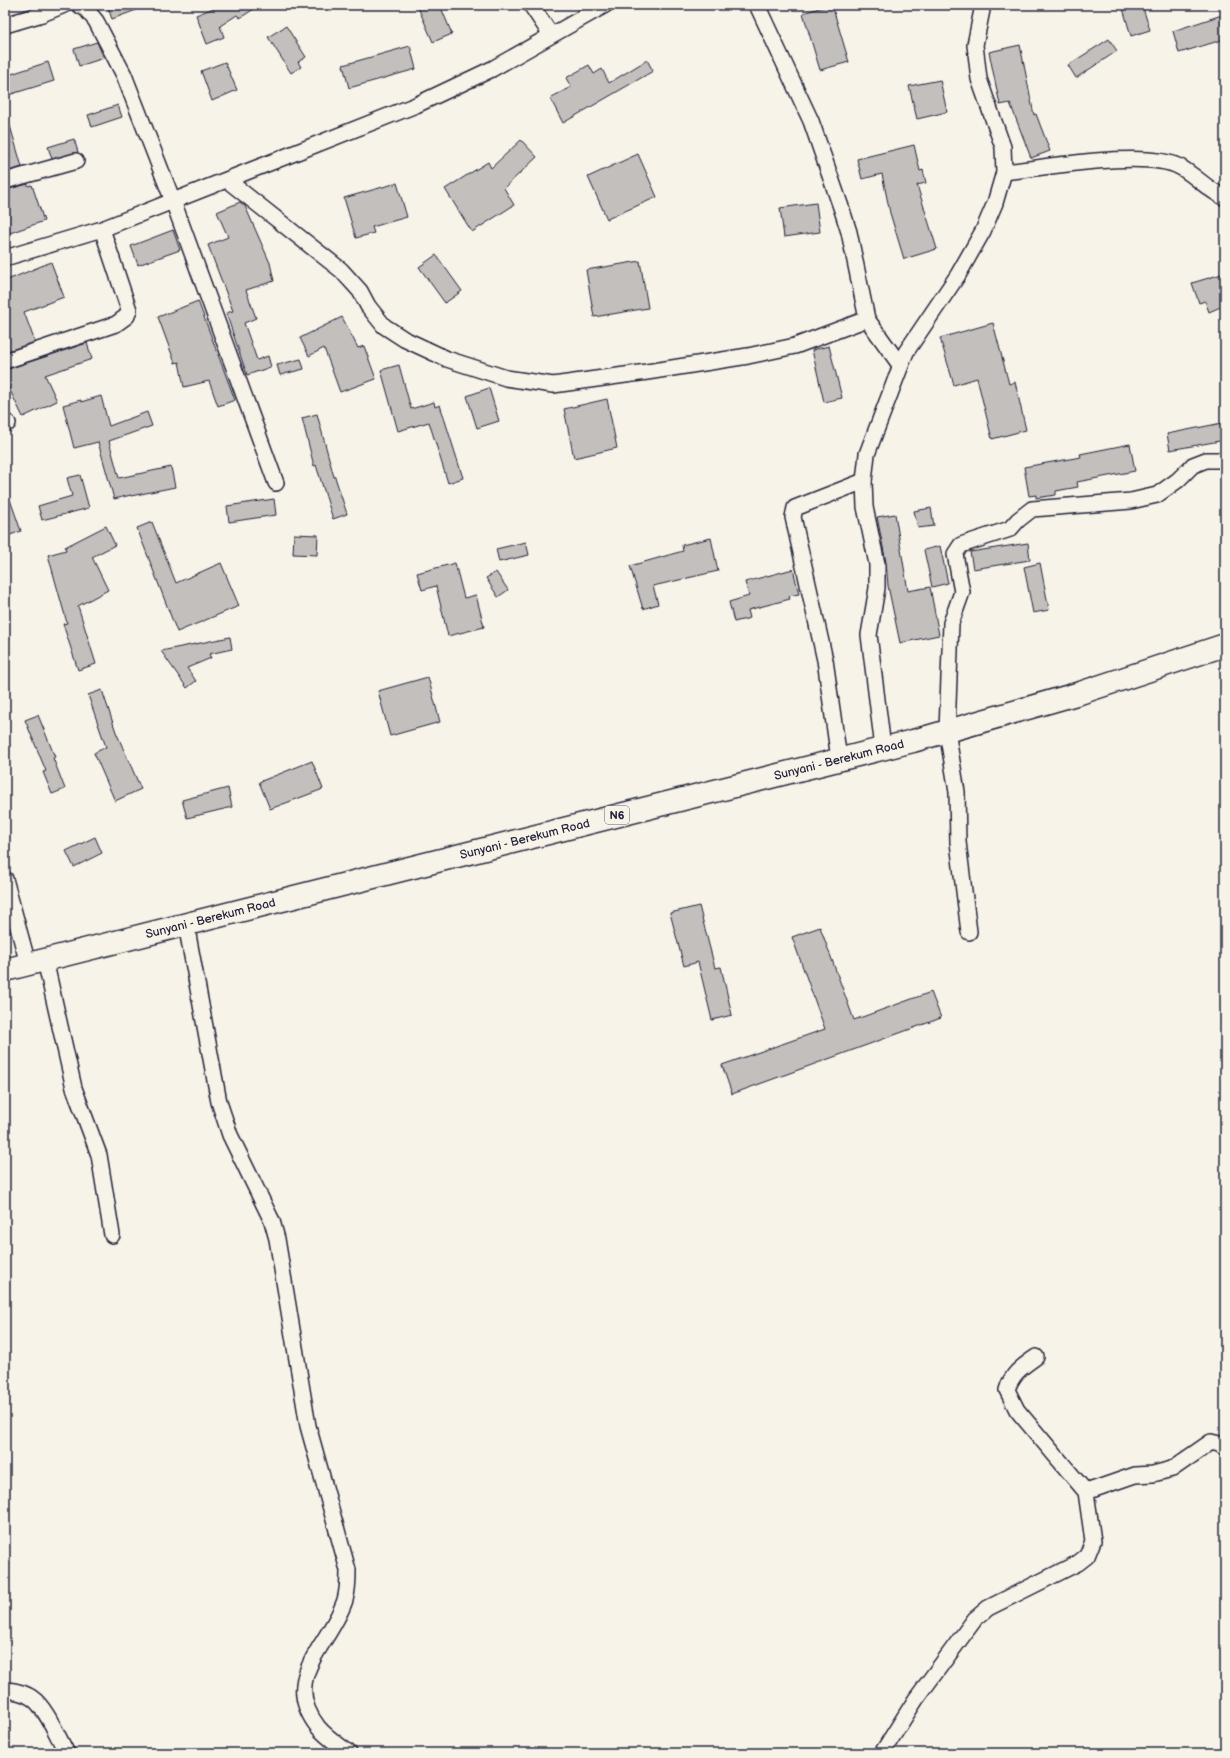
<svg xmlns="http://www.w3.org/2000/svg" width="1230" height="1758" viewBox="0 0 1230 1758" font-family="'Balsamiq Sans',sans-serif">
	<rect width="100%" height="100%" fill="#f7f3e8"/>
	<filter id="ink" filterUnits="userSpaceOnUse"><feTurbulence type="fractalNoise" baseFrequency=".025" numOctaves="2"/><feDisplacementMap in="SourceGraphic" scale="8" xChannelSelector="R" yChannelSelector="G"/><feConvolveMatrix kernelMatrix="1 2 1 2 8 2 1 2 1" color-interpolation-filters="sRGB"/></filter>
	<g filter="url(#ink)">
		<g fill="#c2bfbd" stroke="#22223b">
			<polygon points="107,5 147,5 147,6 112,19"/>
			<polygon points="221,5 260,5 240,18 237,15 220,26 224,37 207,44 196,15"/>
			<polygon points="417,5 440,5 452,34 433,42"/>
			<polygon points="829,5 832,5 849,62 820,70 803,13"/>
			<polygon points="1122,5 1142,5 1150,30 1131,36"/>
			<polygon points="1225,14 1225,39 1179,53 1173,31"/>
			<polygon points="286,26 306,57 298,62 301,67 291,73 268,37"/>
			<polygon points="1109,39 1117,51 1076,78 1068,65"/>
			<polygon points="97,42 104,58 79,66 74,49"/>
			<polygon points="1020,45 1034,115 1036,114 1050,151 1031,158 1010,103 1000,105 989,52"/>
			<polygon points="410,46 416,69 349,88 343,65"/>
			<polygon points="647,60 653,71 563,123 550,98 571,87 566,78 589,65 594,74 602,69 609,83"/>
			<polygon points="48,62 54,81 5,96 5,76"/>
			<polygon points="225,62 237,90 212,101 201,71"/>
			<polygon points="940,80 947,112 917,119 909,86"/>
			<polygon points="118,105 122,117 92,127 88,115"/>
			<polygon points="5,119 8,119 22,167 5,172"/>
			<polygon points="74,139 78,152 52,159 48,147"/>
			<polygon points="521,140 537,157 504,188 514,205 472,232 445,189 488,162 491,168"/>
			<polygon points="914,145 920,171 923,170 926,183 917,185 937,249 904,259 890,213 882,174 862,179 857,159"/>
			<polygon points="638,154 657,197 607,219 588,177"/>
			<polygon points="397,183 407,217 372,227 374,233 356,238 344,198"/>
			<polygon points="28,184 28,186 32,185 44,221 10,233 5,219 5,190"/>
			<polygon points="240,202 245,206 270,263 274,281 246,290 256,318 244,323 257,360 268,356 271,367 247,375 226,313 233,311 208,245 228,237 217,212"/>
			<polygon points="816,203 820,232 784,237 780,208"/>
			<polygon points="173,230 180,250 138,265 131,246"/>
			<polygon points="436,255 462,291 445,303 419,267"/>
			<polygon points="640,261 648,308 594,317 586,270"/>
			<polygon points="51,262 64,297 24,312 35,342 5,352 5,281"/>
			<polygon points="1225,273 1225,305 1209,312 1205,301 1199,303 1192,283"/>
			<polygon points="198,301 235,400 218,406 209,381 184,387 179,362 175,363 158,317"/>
			<polygon points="342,317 358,348 364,346 376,379 340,392 324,348 309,356 300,338"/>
			<polygon points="993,323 1009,384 1015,382 1026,430 992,439 977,378 954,385 940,338"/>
			<polygon points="87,343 92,359 45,375 57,401 23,417 5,380 5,370"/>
			<polygon points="829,346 842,398 824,402 812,350"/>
			<polygon points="301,359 304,369 280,375 277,365"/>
			<polygon points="399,365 411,409 434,402 435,407 440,405 463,478 448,483 429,422 398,431 381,370"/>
			<polygon points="489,388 499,421 477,428 467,396"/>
			<polygon points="101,396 109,426 147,412 152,426 109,441 119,478 171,467 175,487 131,496 131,495 114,499 98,442 74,448 63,405 81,400 81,402"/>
			<polygon points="607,399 617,448 574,458 564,409"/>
			<polygon points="317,414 334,477 335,477 347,514 333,519 316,465 314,466 302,418"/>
			<polygon points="1222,423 1225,440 1170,450 1167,434"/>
			<polygon points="1130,444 1135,471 1077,482 1078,487 1056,491 1056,495 1036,498 1036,495 1029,496 1024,467 1081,457 1080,454"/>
			<polygon points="80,475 89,508 42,520 38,506 72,496 67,478"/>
			<polygon points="7,491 21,531 5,537 5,492"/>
			<polygon points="274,499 276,515 229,522 227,506"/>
			<polygon points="931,508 934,526 918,528 914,511"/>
			<polygon points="895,514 908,591 930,587 939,635 900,643 888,586 886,562 877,517"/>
			<polygon points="152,522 176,583 221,563 239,606 177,632 137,528"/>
			<polygon points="106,526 115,545 92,557 108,590 78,606 96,664 78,670 63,624 67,623 48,555 66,550 65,547"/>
			<polygon points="294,534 318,535 317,555 293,554"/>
			<polygon points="711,538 718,571 653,586 658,604 643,609 630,566 683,551 682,545"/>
			<polygon points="526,542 529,555 499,562 496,549"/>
			<polygon points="1028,543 1030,560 973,569 970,552"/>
			<polygon points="940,546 948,583 932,587 924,550"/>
			<polygon points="455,563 464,598 476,595 484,627 448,636 436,586 422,590 417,573"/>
			<polygon points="1040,563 1049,610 1033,613 1024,567"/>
			<polygon points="793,569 799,594 789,596 790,599 748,610 750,618 734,622 729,602 749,596 745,582"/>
			<polygon points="496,572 508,590 498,597 486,578"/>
			<polygon points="230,637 232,649 209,654 211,658 187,668 196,681 187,688 161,651"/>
			<polygon points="428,677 440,722 390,736 378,691"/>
			<polygon points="102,690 116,732 141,789 115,801 94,753 106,747 88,695"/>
			<polygon points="38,715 55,757 53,758 65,789 52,794 43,772 46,771 25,720"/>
			<polygon points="312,761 323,789 270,809 259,782"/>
			<polygon points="228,788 232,807 187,818 182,800"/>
			<polygon points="95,837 102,853 74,867 66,851"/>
			<polygon points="699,906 715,968 721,967 732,1015 712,1020 698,962 684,966 670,913"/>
			<polygon points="820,927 854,1020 931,992 941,1018 732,1094 722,1065 825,1029 792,937"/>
		</g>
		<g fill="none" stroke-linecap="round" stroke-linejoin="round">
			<g stroke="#22223b" stroke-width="18">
				<g id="minor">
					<polyline points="79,5 86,9 96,21 124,75 173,201 276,483"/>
					<polyline points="531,5 551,35"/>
					<polyline points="757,5 811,121 842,210 849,232 867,319 900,365"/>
					<polyline points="5,25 42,14 64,5"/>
					<path d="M 1004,172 C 1044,168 1146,149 1180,167 C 1196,176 1208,190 1225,198"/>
					<polyline points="227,180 341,270 360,291 368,306 384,326 404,339 447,359 506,378 553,385 647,372 748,356 795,346 867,319"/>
					<polyline points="5,181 76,161"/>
					<polyline points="5,258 102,229 416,105 492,69 605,5"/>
					<polyline points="5,361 116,324 127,316 129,310 102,229"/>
					<polyline points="5,424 8,423"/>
					<polyline points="883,748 869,635 877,588 877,564 865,507 864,481 867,454 906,352 958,275 983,231 995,203 1004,172 1003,147 979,79 975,45 983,5"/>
					<polyline points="839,759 825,660 793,517 795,508 864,481"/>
					<polyline points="5,879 28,964"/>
					<path d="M 186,924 L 219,1102 L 230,1135 L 272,1221 L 277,1239 L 308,1426 L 348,1570 C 348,1580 348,1590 345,1600 C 330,1646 279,1677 318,1727 C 326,1737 339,1745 349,1753"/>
					<polyline points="969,932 958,842 957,792 947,731 951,623 962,592 955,554 961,545 1010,529 1018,520 1032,509 1131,501 1157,495 1178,480 1193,465 1206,460 1225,460"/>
					<polyline points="45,960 74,1088 99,1155 112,1235"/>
					<polyline points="1086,1492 1135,1475 1153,1474 1172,1469 1211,1442 1219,1444 1225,1448"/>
					<path d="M 5,1690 C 14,1691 24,1692 32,1698 C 46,1707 58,1738 67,1753"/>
					<path d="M 882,1753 L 916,1699 L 975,1619 L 988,1608 L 1078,1563 L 1087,1556 L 1093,1541 L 1086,1492 L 1017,1410 L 1007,1390 C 1012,1373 1022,1367 1036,1357"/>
				</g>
			</g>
			<g stroke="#22223b" stroke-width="25">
				<g id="primary">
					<path id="s1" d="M 5,970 L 913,741 L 1080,693 L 1225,645"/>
				</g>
			</g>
			<use href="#minor" stroke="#f7f3e8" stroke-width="15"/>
			<use href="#primary" stroke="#f7f3e8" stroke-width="22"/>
		</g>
	</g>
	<g text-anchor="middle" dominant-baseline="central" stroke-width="3" stroke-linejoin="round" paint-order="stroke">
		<rect fill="#f7f3e8" stroke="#62616f" stroke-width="1" x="605" y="806" width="24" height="18" rx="3"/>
		<g font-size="11" font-weight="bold" fill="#22223b">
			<text x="617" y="815">N6</text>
		</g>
		<g font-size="12" fill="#22223b" stroke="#f7f3e8">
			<text stroke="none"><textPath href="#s1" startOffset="860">Sunyani - Berekum Road</textPath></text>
			<text stroke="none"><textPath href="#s1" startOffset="536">Sunyani - Berekum Road</textPath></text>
			<text stroke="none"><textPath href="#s1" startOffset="212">Sunyani - Berekum Road</textPath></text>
		</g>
	</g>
	<rect width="1230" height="1758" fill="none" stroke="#f7f3e8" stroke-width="20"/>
	<rect x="10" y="10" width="1210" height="1738" fill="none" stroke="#22223b" stroke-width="1.5" filter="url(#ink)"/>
</svg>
